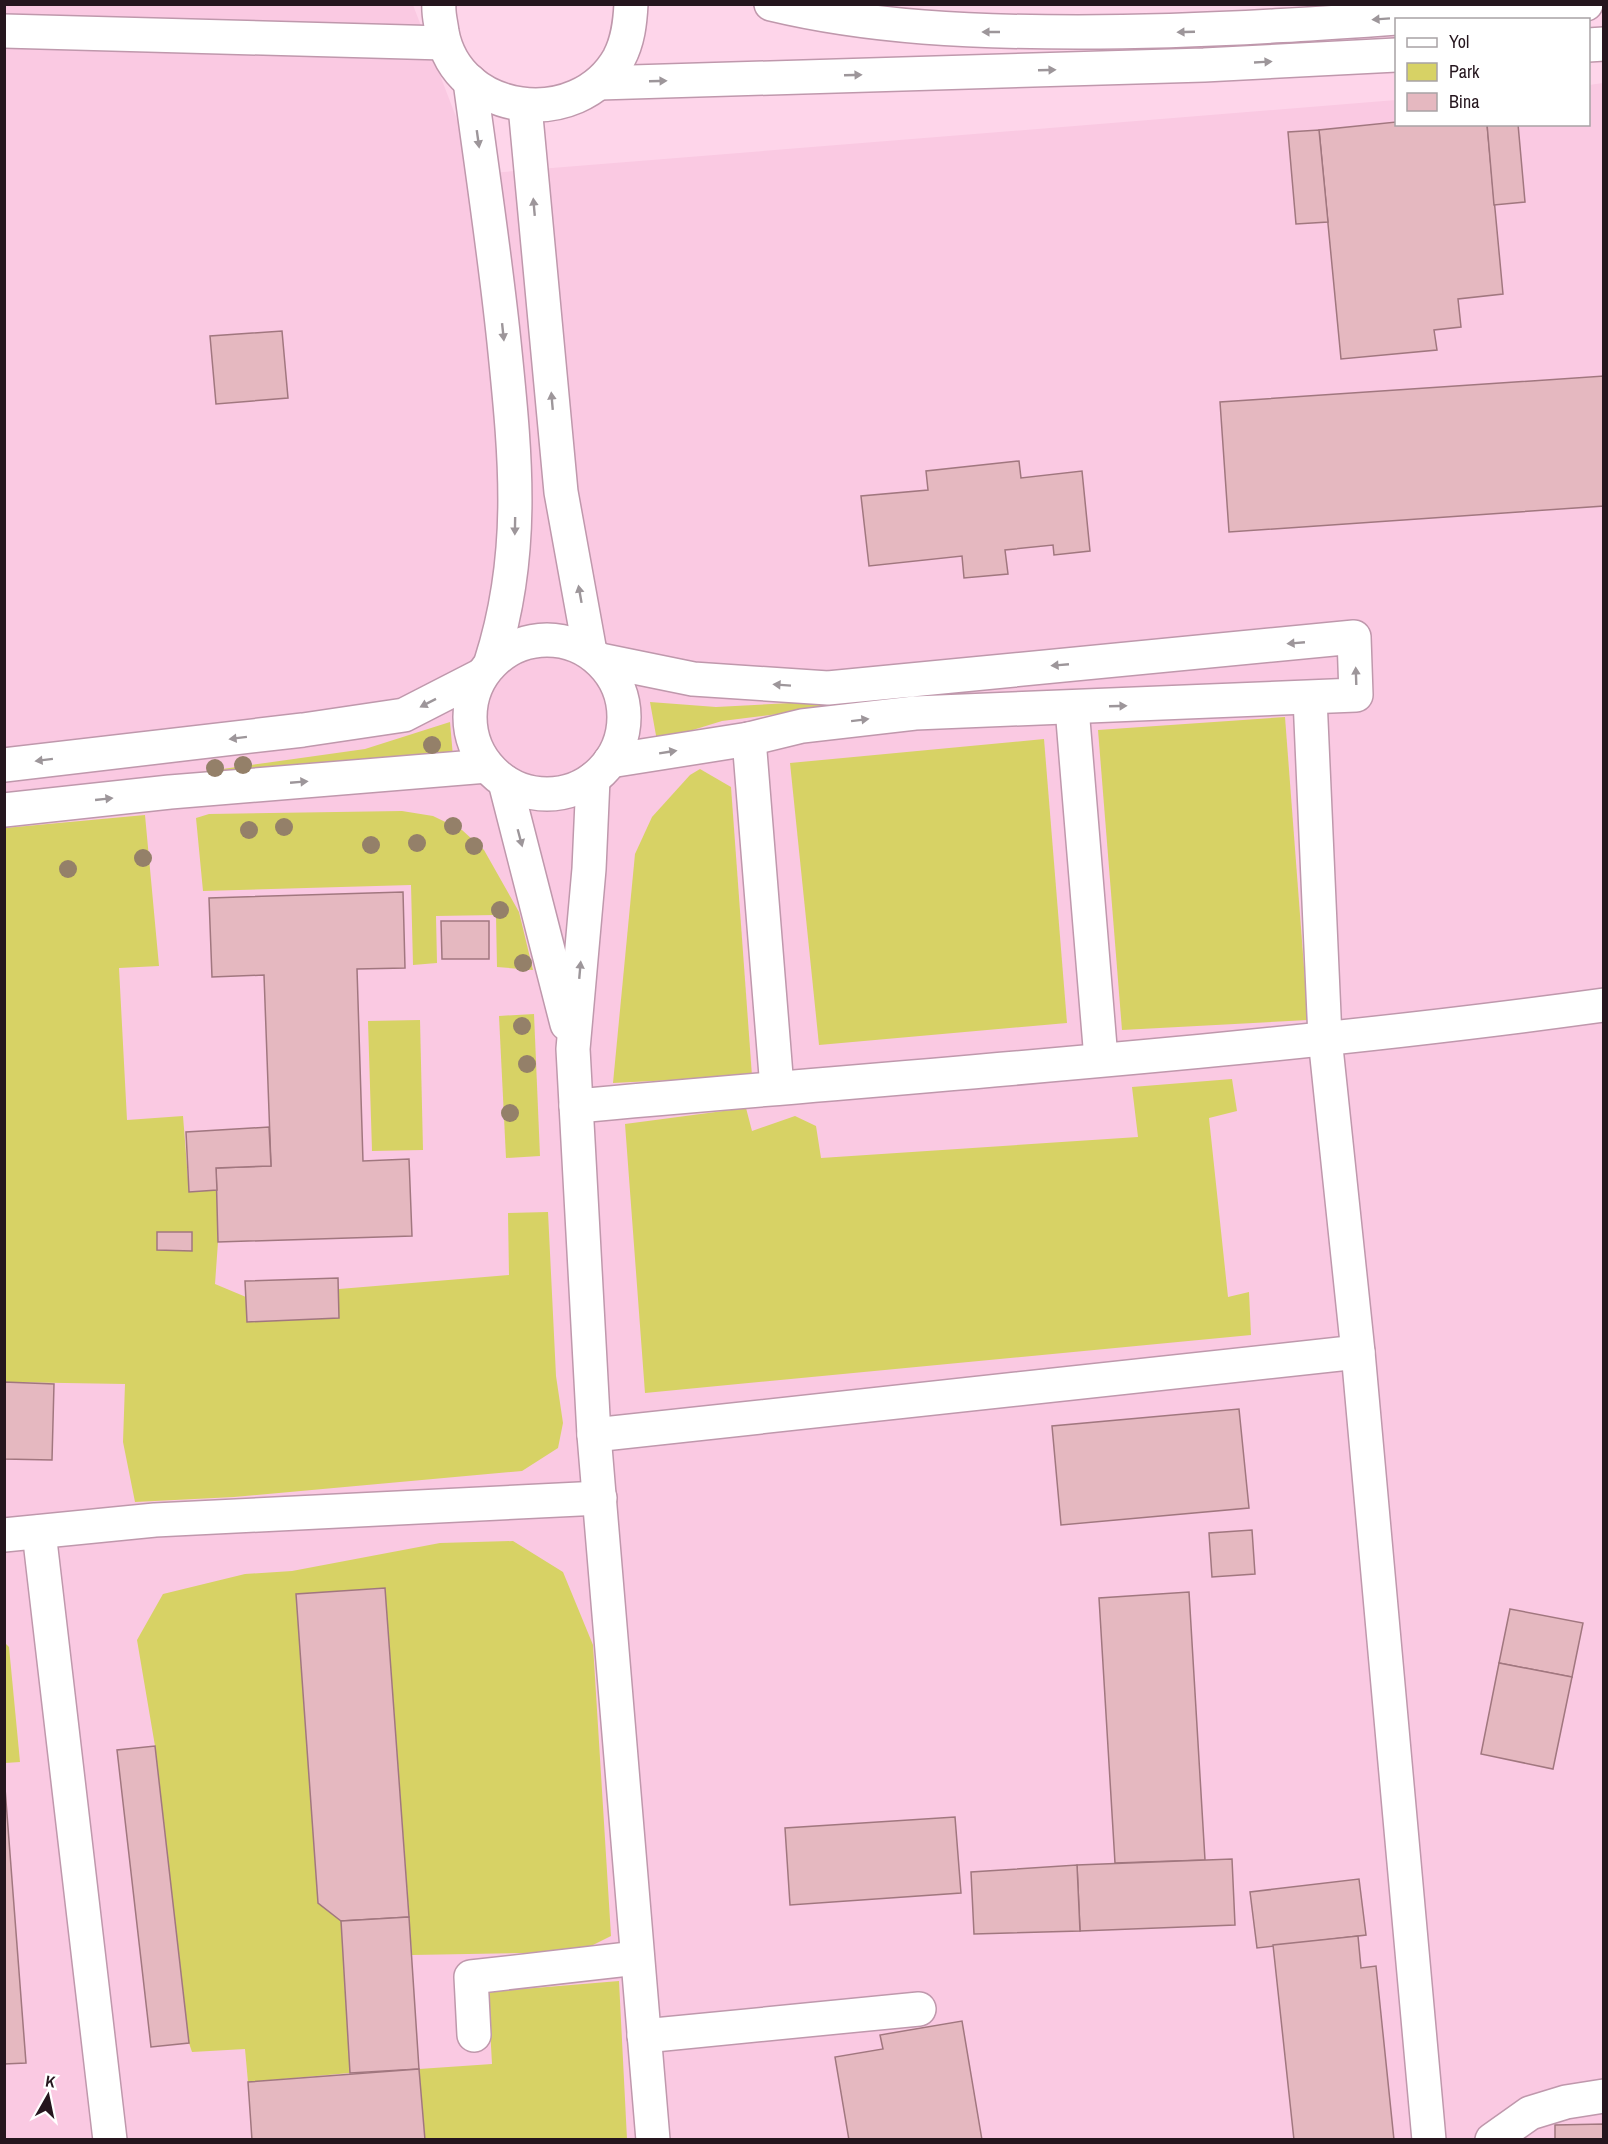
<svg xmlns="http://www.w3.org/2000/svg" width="1608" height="2144" viewBox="0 0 1608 2144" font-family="'Archivo Narrow',sans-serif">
	<rect width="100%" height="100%" fill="#fed5ea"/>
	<polygon fill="#fac9e2" points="5,5 413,5 478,174 1396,100 1396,124 1588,124 1589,85 1603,83 1603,2139 5,2140"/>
	<g fill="#d7d265">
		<polygon points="828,701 828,708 722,721 657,741 650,702 716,707"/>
		<polygon points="1285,717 1308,1020 1122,1030 1098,730"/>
		<polygon points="450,722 454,768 370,760 194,773 365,749"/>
		<polygon points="1044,739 1067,1023 819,1045 790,763"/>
		<polygon points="700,769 731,787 752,1076 613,1083 635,854 652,817 690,775"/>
		<polygon points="402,811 433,816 462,830 484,850 519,912 533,970 497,967 496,915 436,916 437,963 413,965 411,885 203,891 196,818 209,814"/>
		<polygon points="145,815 159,966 119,968 127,1120 183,1116 189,1192 217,1190 218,1242 215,1284 246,1297 247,1322 339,1318 339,1289 509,1275 508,1213 548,1212 556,1376 563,1423 558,1448 522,1471 234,1497 135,1502 123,1442 125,1384 5,1382 5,828"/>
		<polygon points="534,1014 540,1156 506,1158 499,1016"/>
		<polygon points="420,1020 423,1150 372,1151 368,1021"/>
		<polygon points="1232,1079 1237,1111 1209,1118 1228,1297 1249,1292 1251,1335 645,1393 625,1124 746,1108 752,1131 795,1116 816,1126 821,1158 1138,1137 1132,1087"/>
		<polygon points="513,1541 563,1572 593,1645 611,1936 579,1952 412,1955 385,1588 296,1594 318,1903 341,1921 350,2073 248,2082 245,2049 192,2052 189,2043 155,1746 137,1640 163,1594 245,1574 292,1571 440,1543"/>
		<polygon points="5,1643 9,1647 20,1762 5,1763"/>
		<polygon points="619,1981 627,2139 425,2139 419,2069 492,2064 488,1992"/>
	</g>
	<g fill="#e5b8c0" stroke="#a1777f" stroke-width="1.5">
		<polygon points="1396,122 1396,124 1487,124 1503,294 1458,299 1461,327 1434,330 1437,350 1341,359 1319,130"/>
		<polygon points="1487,124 1518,124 1525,202 1494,205"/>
		<polygon points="1319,130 1328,222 1296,224 1288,132"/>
		<polygon points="282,331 288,398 216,404 210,336"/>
		<polygon points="1604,376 1604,506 1229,532 1220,402"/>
		<polygon points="1019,461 1021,478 1082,471 1090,551 1054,555 1053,545 1005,550 1008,574 964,578 962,556 869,566 861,496 928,490 926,471"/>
		<polygon points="403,892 405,968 357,969 363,1161 409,1159 412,1236 218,1242 216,1168 271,1166 264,975 212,977 209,898"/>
		<polygon points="441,921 489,921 489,959 442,959"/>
		<polygon points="269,1127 271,1166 216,1168 217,1190 189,1192 186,1132"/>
		<polygon points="157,1232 192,1232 192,1251 157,1250"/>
		<polygon points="338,1278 339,1318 247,1322 245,1281"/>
		<polygon points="4,1382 54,1384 52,1460 4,1459"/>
		<polygon points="1239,1409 1249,1508 1061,1525 1052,1426"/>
		<polygon points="1252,1530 1255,1574 1212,1577 1209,1533"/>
		<polygon points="385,1588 409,1917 341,1921 318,1903 296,1594"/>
		<polygon points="1189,1592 1205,1860 1115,1863 1099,1598"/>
		<polygon points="1510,1609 1583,1623 1572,1677 1499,1663"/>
		<polygon points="1499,1663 1572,1677 1553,1769 1481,1754"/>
		<polygon points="155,1746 189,2043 151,2047 117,1750"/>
		<polygon points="4,1775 26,2063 4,2064"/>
		<polygon points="955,1817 961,1893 790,1905 785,1828"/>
		<polygon points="1232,1859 1235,1925 1080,1931 1077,1865"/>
		<polygon points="1077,1865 1080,1931 974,1934 971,1872"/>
		<polygon points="1359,1879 1366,1935 1257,1948 1250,1892"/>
		<polygon points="409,1917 419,2069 350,2073 341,1921"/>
		<polygon points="1358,1936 1361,1968 1376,1966 1394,2140 1294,2140 1273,1945"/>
		<polygon points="962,2021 982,2140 849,2140 835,2057 883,2049 880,2035"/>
		<polygon points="419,2069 425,2140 252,2140 248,2082"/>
		<polygon points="1604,2124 1604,2140 1555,2140 1555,2125"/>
	</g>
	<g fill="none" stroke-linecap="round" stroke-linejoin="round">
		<g stroke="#bf98ac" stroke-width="36">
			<g id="minor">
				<path d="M 439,4 C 438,14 441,23 442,32 C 457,116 578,131 619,58 C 628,41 630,23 631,4"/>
				<path d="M 771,4 C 871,28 975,32 1078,32 C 1247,32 1417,16 1586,4"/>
				<polyline points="4,31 444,43"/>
				<polyline points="1588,45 1604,44"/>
				<path d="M 470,81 C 482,171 496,261 505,352 C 516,460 525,556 491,662"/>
				<polyline points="599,83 1204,65 1396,55"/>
				<polyline points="525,106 561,492 590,652"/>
				<circle cx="547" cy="717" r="77"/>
				<polyline points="600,660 693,679 828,688 1354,637 1356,695 915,713 802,726 749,739 610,761"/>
				<polyline points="1310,698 1325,1038 1358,1352 1429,2140"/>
				<polyline points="1072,708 1101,1059"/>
				<polyline points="749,739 777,1088"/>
				<polyline points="4,765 303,730 404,715 480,676"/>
				<polyline points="593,779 589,869 573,1049 594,1435 653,2140"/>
				<polyline points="505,782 567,1024"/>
				<polyline points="4,810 170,792 487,766"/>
				<path d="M 576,1106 C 919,1075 1263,1052 1604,1005"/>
				<polyline points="594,1435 1358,1352"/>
				<polyline points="39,1532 110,2140"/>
				<polyline points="4,1535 155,1520 600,1498"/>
				<polyline points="474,2035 471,1977 637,1958"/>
				<polyline points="644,2036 919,2009"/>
				<polyline points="1492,2140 1530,2113 1566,2102 1604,2096"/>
			</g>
		</g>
		<use href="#minor" stroke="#fff" stroke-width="33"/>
	</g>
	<g fill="#948069">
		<circle cx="432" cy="745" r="9"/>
		<circle cx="243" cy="765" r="9"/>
		<circle cx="215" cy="768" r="9"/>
		<circle cx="453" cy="826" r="9"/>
		<circle cx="284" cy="827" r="9"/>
		<circle cx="249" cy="830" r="9"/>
		<circle cx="417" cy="843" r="9"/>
		<circle cx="371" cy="845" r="9"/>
		<circle cx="474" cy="846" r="9"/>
		<circle cx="143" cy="858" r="9"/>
		<circle cx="68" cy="869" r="9"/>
		<circle cx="500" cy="910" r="9"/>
		<circle cx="523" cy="963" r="9"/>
		<circle cx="522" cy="1026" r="9"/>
		<circle cx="527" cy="1064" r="9"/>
		<circle cx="510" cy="1113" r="9"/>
	</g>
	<defs><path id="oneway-solid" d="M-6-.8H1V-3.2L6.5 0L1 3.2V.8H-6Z" transform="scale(1.5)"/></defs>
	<g fill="#9d969a">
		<use href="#oneway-solid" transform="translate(1381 19) rotate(176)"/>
		<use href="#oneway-solid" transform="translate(991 32) rotate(-180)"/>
		<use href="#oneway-solid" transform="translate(1186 32) rotate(178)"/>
		<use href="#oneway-solid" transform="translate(1263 62) rotate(-3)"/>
		<use href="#oneway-solid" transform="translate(1047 70) rotate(-2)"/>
		<use href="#oneway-solid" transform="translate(853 75) rotate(-2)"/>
		<use href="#oneway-solid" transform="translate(658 81) rotate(-2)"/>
		<use href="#oneway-solid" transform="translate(478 139) rotate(82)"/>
		<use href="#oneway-solid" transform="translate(534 207) rotate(-95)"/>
		<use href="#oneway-solid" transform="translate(503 332) rotate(84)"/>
		<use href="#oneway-solid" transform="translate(552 401) rotate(-95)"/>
		<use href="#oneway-solid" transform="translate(515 526) rotate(91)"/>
		<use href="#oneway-solid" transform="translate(580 594) rotate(-100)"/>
		<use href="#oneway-solid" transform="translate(1296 643) rotate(175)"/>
		<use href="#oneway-solid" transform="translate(1060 665) rotate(175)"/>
		<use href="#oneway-solid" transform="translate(1356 676) rotate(-92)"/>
		<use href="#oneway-solid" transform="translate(782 685) rotate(-176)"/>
		<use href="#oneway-solid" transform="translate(428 703) rotate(153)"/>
		<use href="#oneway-solid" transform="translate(1118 706) rotate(-2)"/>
		<use href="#oneway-solid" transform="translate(860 720) rotate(-7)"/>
		<use href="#oneway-solid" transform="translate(238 738) rotate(173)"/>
		<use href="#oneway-solid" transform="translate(668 752) rotate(-9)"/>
		<use href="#oneway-solid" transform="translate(44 760) rotate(173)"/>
		<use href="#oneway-solid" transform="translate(299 782) rotate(-5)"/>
		<use href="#oneway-solid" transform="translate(104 799) rotate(-6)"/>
		<use href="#oneway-solid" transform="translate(520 838) rotate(75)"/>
		<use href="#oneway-solid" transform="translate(580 970) rotate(-85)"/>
	</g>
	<rect width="1608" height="2144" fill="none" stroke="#25161e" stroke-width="12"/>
	<rect x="1395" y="18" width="195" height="108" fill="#ffffff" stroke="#a8a2a5" stroke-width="1.5"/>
	<rect x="1407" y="38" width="30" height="9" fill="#ffffff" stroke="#a8a2a5" stroke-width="1.5"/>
	<text x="1449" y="48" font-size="18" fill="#25161e">Yol</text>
	<rect x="1407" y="63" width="30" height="18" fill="#d7d265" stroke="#a8a2a5" stroke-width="1.5"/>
	<text x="1449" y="78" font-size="18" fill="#25161e">Park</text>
	<rect x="1407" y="93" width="30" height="18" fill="#e5b8c0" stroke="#a8a2a5" stroke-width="1.5"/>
	<text x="1449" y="108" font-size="18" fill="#25161e">Bina</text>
	<g transform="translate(48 2096) rotate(9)" stroke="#ffffff" stroke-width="4.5" paint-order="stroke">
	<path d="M0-4.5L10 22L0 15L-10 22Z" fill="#25161e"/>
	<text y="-9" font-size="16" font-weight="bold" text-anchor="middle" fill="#25161e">K</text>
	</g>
</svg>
